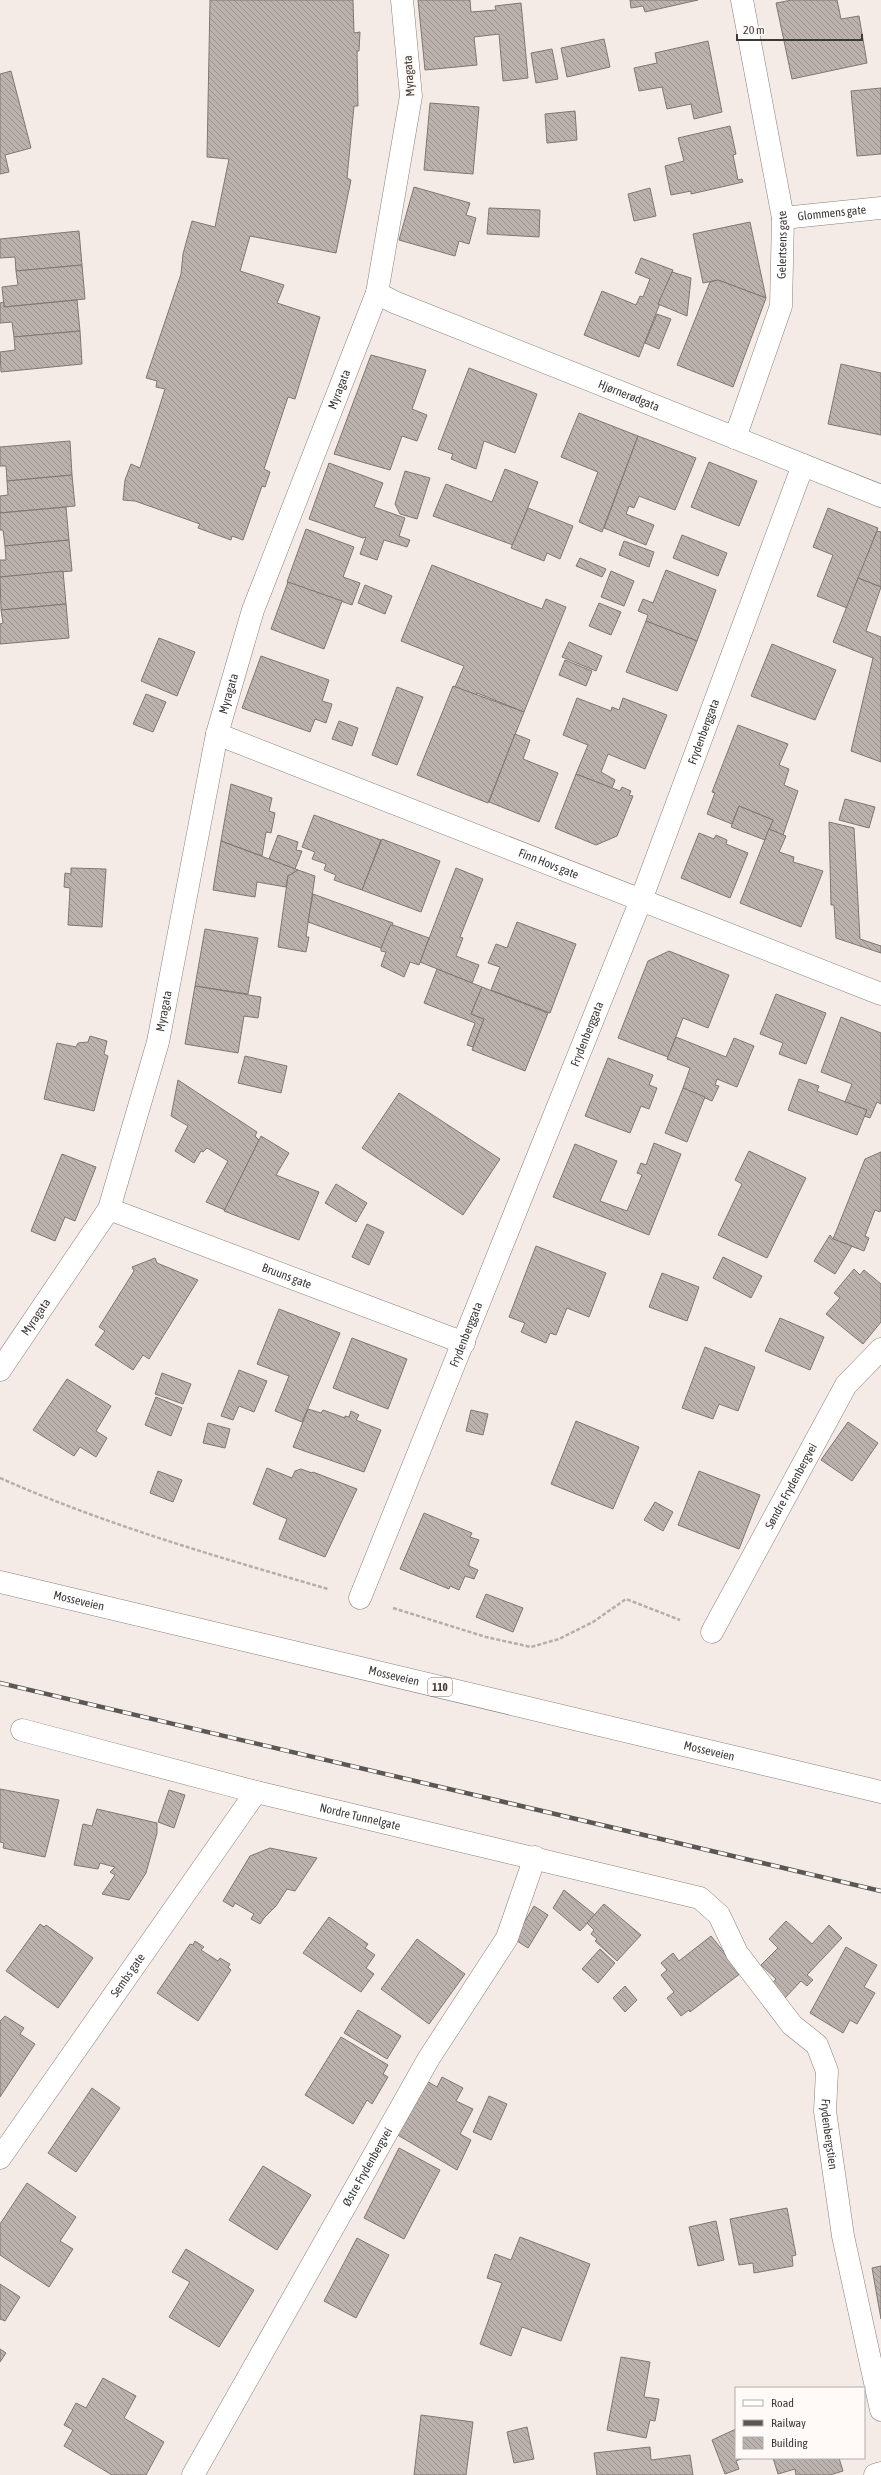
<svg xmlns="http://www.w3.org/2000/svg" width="881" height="2475" viewBox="0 0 881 2475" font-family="'Asap Condensed',sans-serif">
	<defs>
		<pattern id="building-back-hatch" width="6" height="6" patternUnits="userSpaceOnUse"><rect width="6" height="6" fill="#bbb2ae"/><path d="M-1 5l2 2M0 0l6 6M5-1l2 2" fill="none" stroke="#99928f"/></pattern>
	</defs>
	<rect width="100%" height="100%" fill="#f4ebe7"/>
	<g fill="url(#building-back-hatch)" stroke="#7f7773">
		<polygon points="210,0 353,0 354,33 360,32 359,51 357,51 358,106 354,106 347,178 351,180 336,253 250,236 240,271 284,285 277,303 320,317 295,399 288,397 264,469 270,472 265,487 262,486 243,540 232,536 231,540 198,528 200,524 135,501 123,500 125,480 131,464 140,468 165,389 156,387 157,381 146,378 181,274 183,254 192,221 215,227 229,159 207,157"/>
		<polygon points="418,0 470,0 471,12 496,10 495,6 521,3 528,78 503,81 499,34 474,37 477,65 425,70"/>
		<polygon points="630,0 698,0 645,12 643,6 631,8"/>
		<polygon points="792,0 837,0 841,19 859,16 867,63 792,79 776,3"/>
		<polygon points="604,39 610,67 567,77 561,48"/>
		<polygon points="708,41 722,112 694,119 691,104 667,109 662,87 639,91 634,68 657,63 655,53"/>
		<polygon points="552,49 558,79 536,83 531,53"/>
		<polygon points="11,71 31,148 5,155 9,172 0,174 0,74"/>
		<polygon points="881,88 881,154 857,156 851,91"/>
		<polygon points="430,103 479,107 473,174 424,170"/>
		<polygon points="575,111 577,140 547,143 545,114"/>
		<polygon points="730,126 736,154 733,155 738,180 742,179 743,182 691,194 691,191 671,195 665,166 684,161 678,138"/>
		<polygon points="414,187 470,203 466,215 476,218 469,244 459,241 455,256 399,240"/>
		<polygon points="650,188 656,216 634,221 628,194"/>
		<polygon points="489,208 540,210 539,237 487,234"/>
		<polygon points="750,222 766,298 718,280 703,283 693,234"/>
		<polygon points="79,231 82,265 16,271 15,257 0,258 0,239"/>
		<polygon points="641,258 673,270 639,357 584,335 602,291 636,305 640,296 643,297 650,279 635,273"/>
		<polygon points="82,265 85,299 4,307 2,287 18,285 16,271"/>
		<polygon points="672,272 691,278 687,316 658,304"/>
		<polygon points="718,280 766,298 733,387 677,365 710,282"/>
		<polygon points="77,300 80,331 14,337 12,322 0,323 0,303 4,302 4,307"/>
		<polygon points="657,314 671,319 659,349 645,343"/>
		<polygon points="80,331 82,364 1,372 0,352 15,350 14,337"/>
		<polygon points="371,355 426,370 412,409 427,415 417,441 402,436 390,470 334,454"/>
		<polygon points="841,364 881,373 881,435 828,424"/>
		<polygon points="469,368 537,394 515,453 484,441 476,469 451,459 453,454 438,449"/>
		<polygon points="579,413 638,436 602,532 579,522 598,472 561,457"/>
		<polygon points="638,436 696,458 675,510 639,496 634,508 629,506 626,514 654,525 646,545 604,528"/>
		<polygon points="70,441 72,475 7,481 6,466 0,466 0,447"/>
		<polygon points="709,462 757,481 739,526 691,507"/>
		<polygon points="329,463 383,483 374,507 405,518 399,536 410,540 407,547 384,540 377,560 360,554 366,537 363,538 309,519"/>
		<polygon points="505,469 538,482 513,545 433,516 446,484 492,502"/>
		<polygon points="405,471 430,478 417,519 400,514 395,504"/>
		<polygon points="72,475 75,506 0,513 0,496 8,495 7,481"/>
		<polygon points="66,507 69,540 5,546 3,530 0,530 0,513"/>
		<polygon points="528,508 573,526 560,559 547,553 544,561 511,548"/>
		<polygon points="828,508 878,528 847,608 817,596 833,555 813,547"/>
		<polygon points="306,529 354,547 343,577 360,583 352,605 287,582"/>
		<polygon points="877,531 881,532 881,587 858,578"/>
		<polygon points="682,535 727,553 718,576 673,558"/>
		<polygon points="69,540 72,571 0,577 0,560 6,560 5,546"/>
		<polygon points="624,541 654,552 649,567 619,555"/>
		<polygon points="580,558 606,569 602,577 576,566"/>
		<polygon points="432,565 542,609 546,599 566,607 524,712 477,693 476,696 455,687 464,666 401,641"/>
		<polygon points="666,570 716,590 697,641 646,621 648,615 638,611 643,599 653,603"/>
		<polygon points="63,571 66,604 1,610 0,577"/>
		<polygon points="611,571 634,581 624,606 601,597"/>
		<polygon points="858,578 881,587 866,631 881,637 881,762 851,751 873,658 833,642"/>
		<polygon points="288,582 342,601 324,649 271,629"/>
		<polygon points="365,585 392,596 385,614 358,603"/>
		<polygon points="599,603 621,612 611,635 589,626"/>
		<polygon points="66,604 69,638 0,644 0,624 3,623 1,610"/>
		<polygon points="646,621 697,641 677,691 626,672"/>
		<polygon points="159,638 195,652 177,696 141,681"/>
		<polygon points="569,642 602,656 596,671 562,657"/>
		<polygon points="772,644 836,670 815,720 751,696"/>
		<polygon points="261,656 329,680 322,701 332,704 326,723 315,719 310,732 242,708"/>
		<polygon points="565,660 592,671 586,686 559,675"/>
		<polygon points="453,686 524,712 488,803 417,775"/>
		<polygon points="397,687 423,697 397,765 372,755"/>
		<polygon points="146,694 166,702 153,732 133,724"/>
		<polygon points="577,698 611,711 612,707 619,710 623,698 667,715 645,769 608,754 601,772 615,780 612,788 576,774 588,745 563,735"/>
		<polygon points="339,721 358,728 352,746 332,739"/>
		<polygon points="738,725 788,744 779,765 789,769 784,785 798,791 783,835 769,829 773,820 739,806 732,824 707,814 715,793 712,792"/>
		<polygon points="515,734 530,740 523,759 558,773 539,822 489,802"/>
		<polygon points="576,774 620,791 622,787 631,791 629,795 633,796 617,836 596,845 555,828"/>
		<polygon points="231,784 272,798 269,811 275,813 271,833 266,832 262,856 221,841"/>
		<polygon points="845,799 875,807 869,828 839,820"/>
		<polygon points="739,806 773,820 765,840 731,827"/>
		<polygon points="314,815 381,840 362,890 334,880 336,875 324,870 326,864 312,859 315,852 302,847"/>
		<polygon points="829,822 854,828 860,939 881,946 881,953 836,938 834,905 831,905"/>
		<polygon points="769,829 786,836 779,852 794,857 793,862 823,871 801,927 740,903"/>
		<polygon points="699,833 714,839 716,835 727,840 726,844 748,853 730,898 681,878"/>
		<polygon points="278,835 298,842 296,850 302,851 295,869 269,859"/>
		<polygon points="382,839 440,861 421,912 362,890"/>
		<polygon points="221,841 269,859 298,870 288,876 286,887 257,882 255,897 213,890"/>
		<polygon points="71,868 106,869 102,927 68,925 70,888 64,887 65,873 71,874"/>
		<polygon points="456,868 483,879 460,937 463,938 456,956 479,965 472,983 420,962"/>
		<polygon points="298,870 315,876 306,937 309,937 306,952 278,947 288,876"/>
		<polygon points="313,894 393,923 381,948 308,922"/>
		<polygon points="517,922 576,944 550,1013 491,990 500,967 488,963 496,944 507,948"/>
		<polygon points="393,925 429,938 419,965 410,962 404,977 381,966 386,952 381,951 381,948 390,926"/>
		<polygon points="205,929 258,938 248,994 195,986"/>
		<polygon points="669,951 729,975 708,1028 683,1018 668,1057 618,1038 648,961"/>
		<polygon points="437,969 482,987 471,1014 484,1019 473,1047 467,1045 475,1023 424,1003"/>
		<polygon points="195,986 261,997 258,1018 244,1016 238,1053 185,1044"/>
		<polygon points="482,987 548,1013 525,1071 472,1050 484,1019 471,1014"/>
		<polygon points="776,994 826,1013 806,1064 779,1054 783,1043 760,1034"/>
		<polygon points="841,1017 881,1033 881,1104 877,1102 870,1118 864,1116 867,1110 845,1102 852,1084 821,1072"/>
		<polygon points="90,1036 107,1041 104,1054 108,1056 94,1111 44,1099 57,1043 76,1047 78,1043 88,1042"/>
		<polygon points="676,1037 726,1057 734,1038 754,1046 737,1087 717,1079 715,1085 719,1086 712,1101 683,1088 690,1068 667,1059"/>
		<polygon points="245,1056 287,1066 281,1093 238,1083"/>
		<polygon points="608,1058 653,1075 649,1085 657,1088 649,1109 641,1106 630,1133 585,1116"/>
		<polygon points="799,1079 819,1086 817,1091 867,1110 857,1135 788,1110"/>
		<polygon points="178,1080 257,1132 255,1136 259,1140 225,1210 206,1202 228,1161 207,1148 203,1152 201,1151 194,1163 175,1151 188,1126 171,1116"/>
		<polygon points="683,1088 705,1097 687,1142 665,1133"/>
		<polygon points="399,1093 500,1159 463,1215 362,1148"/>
		<polygon points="261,1136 289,1153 276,1175 319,1192 299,1240 224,1211"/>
		<polygon points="654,1143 681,1154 649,1235 553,1197 575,1144 617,1161 600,1201 627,1211 642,1175 637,1173 641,1163 646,1165"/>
		<polygon points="749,1151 806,1178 767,1258 718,1235 742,1184 735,1180"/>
		<polygon points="881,1152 881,1209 880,1212 875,1210 865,1236 869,1238 864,1251 833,1239 865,1159"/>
		<polygon points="62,1154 96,1167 75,1221 65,1217 55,1241 31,1231"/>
		<polygon points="336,1184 367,1203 356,1222 325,1203"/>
		<polygon points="367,1224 384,1232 369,1265 352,1257"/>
		<polygon points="830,1235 833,1239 852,1246 835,1274 814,1261"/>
		<polygon points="536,1246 606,1273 589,1317 567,1308 556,1335 550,1333 546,1343 521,1332 525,1323 509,1317"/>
		<polygon points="723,1257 762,1276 751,1298 713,1278"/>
		<polygon points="155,1258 157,1263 198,1280 149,1359 143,1355 133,1370 95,1345 105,1331 99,1327 134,1271 132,1267"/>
		<polygon points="854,1269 860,1275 864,1270 881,1284 881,1322 863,1344 826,1314 840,1298 834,1293"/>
		<polygon points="662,1273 699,1287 687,1321 649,1307"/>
		<polygon points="279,1309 340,1333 302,1422 275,1411 289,1376 257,1364"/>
		<polygon points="780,1318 824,1337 810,1370 765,1351"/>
		<polygon points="352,1338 407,1359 388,1409 333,1388"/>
		<polygon points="705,1347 755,1367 738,1411 719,1404 713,1419 682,1408"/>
		<polygon points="239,1370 267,1381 254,1412 239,1406 233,1420 221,1416"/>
		<polygon points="162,1373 191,1384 183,1404 155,1394"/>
		<polygon points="67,1379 111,1406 96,1431 107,1438 96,1457 80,1447 74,1456 33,1430"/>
		<polygon points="156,1397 182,1408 171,1436 145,1425"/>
		<polygon points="308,1409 321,1413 323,1410 345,1418 345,1416 349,1417 351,1411 359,1415 356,1420 381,1430 364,1472 293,1447"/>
		<polygon points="471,1410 488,1414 483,1435 466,1431"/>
		<polygon points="576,1421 639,1447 613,1509 551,1484"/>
		<polygon points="848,1422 878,1443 852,1481 821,1460"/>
		<polygon points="208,1423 230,1429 225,1448 203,1443"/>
		<polygon points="267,1468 292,1478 295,1471 301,1469 312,1473 313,1472 357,1489 325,1557 279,1539 287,1519 253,1504"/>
		<polygon points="158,1471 182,1480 173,1502 150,1493"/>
		<polygon points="699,1471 760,1495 739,1549 678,1525"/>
		<polygon points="655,1502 673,1512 663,1531 644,1520"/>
		<polygon points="424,1513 472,1533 470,1537 479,1540 469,1563 469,1566 478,1570 474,1579 465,1576 459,1590 450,1586 449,1589 400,1569"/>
		<polygon points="486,1594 523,1608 513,1632 476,1617"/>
		<polygon points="0,1789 59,1800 45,1857 3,1848 4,1843 0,1842"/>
		<polygon points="169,1790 185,1795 174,1828 158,1822"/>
		<polygon points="97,1809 157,1823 157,1833 146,1873 129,1900 102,1894 115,1875 110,1872 115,1867 100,1863 98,1869 74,1865 83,1824 92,1826"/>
		<polygon points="270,1848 317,1858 295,1891 287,1889 276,1906 264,1918 260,1924 251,1919 254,1914 235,1903 233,1907 223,1901 250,1856"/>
		<polygon points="564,1890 595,1915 580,1931 553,1908"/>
		<polygon points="604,1904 641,1935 617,1961 595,1941 597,1939 591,1934 594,1930 587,1923"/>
		<polygon points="534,1906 548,1915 528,1948 514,1939"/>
		<polygon points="329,1917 368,1944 365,1948 375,1955 366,1968 374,1974 361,1992 303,1953"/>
		<polygon points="786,1921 812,1944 829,1925 842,1938 807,1975 813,1980 807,1986 801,1981 783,2000 771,1985 776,1979 761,1965 778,1948 769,1939"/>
		<polygon points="40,1924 44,1927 46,1925 93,1958 58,2008 6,1971"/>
		<polygon points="711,1936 741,1973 690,2012 689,2010 681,2016 667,1998 674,1992 661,1975 667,1970 661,1963 673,1953 679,1961"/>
		<polygon points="417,1939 465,1974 429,2024 381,1989"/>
		<polygon points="195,1941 204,1947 201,1950 218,1961 220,1958 230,1964 228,1967 231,1970 198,2021 157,1993 190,1944 193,1945"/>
		<polygon points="846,1947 877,1965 864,1987 875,1993 857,2024 850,2020 843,2033 810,2013"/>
		<polygon points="600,1949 615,1963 598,1983 582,1969"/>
		<polygon points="625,1986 637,2000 625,2012 613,1998"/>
		<polygon points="358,2010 401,2036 387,2059 344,2033"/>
		<polygon points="5,2016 24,2028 20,2034 35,2044 0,2097 0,2021"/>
		<polygon points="341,2037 388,2065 383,2074 388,2077 372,2104 367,2100 353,2124 305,2095"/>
		<polygon points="442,2077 463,2088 456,2101 473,2109 460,2134 471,2140 457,2170 396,2134 425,2080 437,2087"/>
		<polygon points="92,2088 120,2108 76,2172 48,2153"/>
		<polygon points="489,2096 507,2104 491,2140 473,2132"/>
		<polygon points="399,2148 440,2170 404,2239 364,2218"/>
		<polygon points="263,2166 311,2195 277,2250 229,2220"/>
		<polygon points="27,2183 76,2217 60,2241 73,2249 49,2287 0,2255 0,2224"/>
		<polygon points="787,2208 796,2255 792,2256 793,2266 754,2273 753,2263 739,2265 730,2219"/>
		<polygon points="716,2221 724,2260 698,2266 689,2227"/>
		<polygon points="520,2237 590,2264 561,2341 522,2327 511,2356 480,2344 502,2283 487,2278 495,2254 511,2260"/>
		<polygon points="357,2238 389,2255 356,2318 324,2301"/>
		<polygon points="186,2249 254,2290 219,2347 169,2317 190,2282 172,2272"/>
		<polygon points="881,2266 881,2319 872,2268"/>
		<polygon points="0,2284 20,2297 5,2321 0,2319"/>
		<polygon points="0,2349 6,2353 0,2362"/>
		<polygon points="621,2357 650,2362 644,2397 659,2399 655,2421 650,2420 646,2438 607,2430"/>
		<polygon points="103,2378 136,2396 124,2418 164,2442 146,2475 112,2475 64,2446 73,2430 64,2425 76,2403 86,2408"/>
		<polygon points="421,2415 473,2422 466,2475 414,2475"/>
		<polygon points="527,2427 534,2459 514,2463 507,2432"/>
		<polygon points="736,2429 736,2458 743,2458 736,2461 739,2469 725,2474 712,2440"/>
		<polygon points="650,2447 651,2460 690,2455 693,2475 597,2475 594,2453"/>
		<polygon points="773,2458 839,2458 843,2471 830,2475 796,2475 795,2469 778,2474"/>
	</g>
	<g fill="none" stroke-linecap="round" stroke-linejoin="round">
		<g stroke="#89817d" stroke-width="23">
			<g id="minor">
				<path id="s1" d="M 783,218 L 881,208"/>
				<path id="s2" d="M 377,293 L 394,302 L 881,496"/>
				<path id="s3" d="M 735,438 L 781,306 L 783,218 L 742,0"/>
				<path id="s4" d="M 217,734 L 881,994"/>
				<path id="s5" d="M 109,1209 L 464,1343"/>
				<path id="s6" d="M 0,1370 L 109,1209 L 158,1042 L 217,734 L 253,610 L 377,293 L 411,96 L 402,0"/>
				<path id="s7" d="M 360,1598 L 641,900 L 803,465"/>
				<path id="s8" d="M 712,1632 L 846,1385 L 881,1349"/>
				<path id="s9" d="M 22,1730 L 256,1792 L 700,1898 L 719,1915 L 737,1953 L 792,2025 L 817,2045 L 827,2071 L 825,2111 L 843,2236 L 881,2410"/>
				<path id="s10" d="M 0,2158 L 256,1792"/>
				<path id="s11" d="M 193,2475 L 429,2058 L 507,1938 L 535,1857"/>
				<polyline points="875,2475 881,2473"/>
			</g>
		</g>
		<g stroke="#89817d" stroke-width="23">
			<g id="highway">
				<path id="s12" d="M 0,1582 L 881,1792"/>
			</g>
		</g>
		<g stroke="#b4ada9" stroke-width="2.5" stroke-dasharray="4 2" stroke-linecap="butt">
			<path d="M 0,1478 C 106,1525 218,1557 328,1589"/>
			<polyline points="393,1608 486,1637 531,1647 559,1639 593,1622 626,1599 680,1620"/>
		</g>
		<use href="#minor" stroke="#fff" stroke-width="22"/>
		<use href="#highway" stroke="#fff" stroke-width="22"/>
		<g stroke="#5b5755" stroke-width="4.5">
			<polyline id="rail" points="0,1683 881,1891"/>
		</g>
		<use href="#rail" stroke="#fff9f7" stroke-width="3" stroke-dasharray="9" stroke-linecap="butt"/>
	</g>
	<g text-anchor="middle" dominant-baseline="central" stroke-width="4" stroke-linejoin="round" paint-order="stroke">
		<rect fill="#fff9f7" stroke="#777371" stroke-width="1" x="428" y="1678" width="24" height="18" rx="3"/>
		<g font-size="11" font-weight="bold" fill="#3d3a38">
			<text x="440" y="1687">110</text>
		</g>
		<g font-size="12" fill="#3d3a38" stroke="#fff9f7">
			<text transform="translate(409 76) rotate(-94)">Myragata</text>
			<text stroke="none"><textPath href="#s1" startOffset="49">Glommens gate</textPath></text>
			<text stroke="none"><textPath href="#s3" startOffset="201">Gelertsens gate</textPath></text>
			<text stroke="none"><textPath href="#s6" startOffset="1048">Myragata</textPath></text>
			<text stroke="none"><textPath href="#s2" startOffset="272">Hjørnerødgata</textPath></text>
			<text stroke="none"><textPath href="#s6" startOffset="724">Myragata</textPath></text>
			<text stroke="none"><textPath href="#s7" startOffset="932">Frydenberggata</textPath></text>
			<text stroke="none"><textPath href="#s4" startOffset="356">Finn Hovs gate</textPath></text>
			<text stroke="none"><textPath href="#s6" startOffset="400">Myragata</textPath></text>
			<text stroke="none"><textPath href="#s7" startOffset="608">Frydenberggata</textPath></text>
			<text stroke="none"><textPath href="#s5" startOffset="190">Bruuns gate</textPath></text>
			<text stroke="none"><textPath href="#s6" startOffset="64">Myragata</textPath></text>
			<text stroke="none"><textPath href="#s7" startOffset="284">Frydenberggata</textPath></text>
			<text stroke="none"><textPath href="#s8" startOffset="166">Søndre Frydenbergvei</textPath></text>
			<text stroke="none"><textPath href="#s12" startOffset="81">Mosseveien</textPath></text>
			<text stroke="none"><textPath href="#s12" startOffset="405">Mosseveien</textPath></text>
			<text stroke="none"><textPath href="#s12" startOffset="729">Mosseveien</textPath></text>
			<text stroke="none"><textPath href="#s9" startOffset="349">Nordre Tunnelgate</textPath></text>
			<text stroke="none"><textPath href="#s10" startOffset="223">Sembs gate</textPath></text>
			<text stroke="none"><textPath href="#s9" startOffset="980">Frydenbergstien</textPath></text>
			<text stroke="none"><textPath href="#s11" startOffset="354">Østre Frydenbergvei</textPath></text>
		</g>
	</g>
	<rect x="735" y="2387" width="130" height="72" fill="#fff9f7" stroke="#b1adab"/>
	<rect x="743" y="2400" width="20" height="6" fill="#ffffff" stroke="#b1adab"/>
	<text x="771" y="2407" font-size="12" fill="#3d3a38">Road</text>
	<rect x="743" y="2420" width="20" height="6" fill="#5b5755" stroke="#b1adab"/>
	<text x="771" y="2427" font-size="12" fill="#3d3a38">Railway</text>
	<rect x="743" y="2437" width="20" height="12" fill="url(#building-back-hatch)" stroke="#b1adab"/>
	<text x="771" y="2447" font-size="12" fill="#3d3a38">Building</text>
	<path d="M737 34v6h125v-6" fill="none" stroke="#3d3a38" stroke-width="2"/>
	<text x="743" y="34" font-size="12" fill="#3d3a38" stroke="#fff9f7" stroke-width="3" paint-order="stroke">20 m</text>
</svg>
